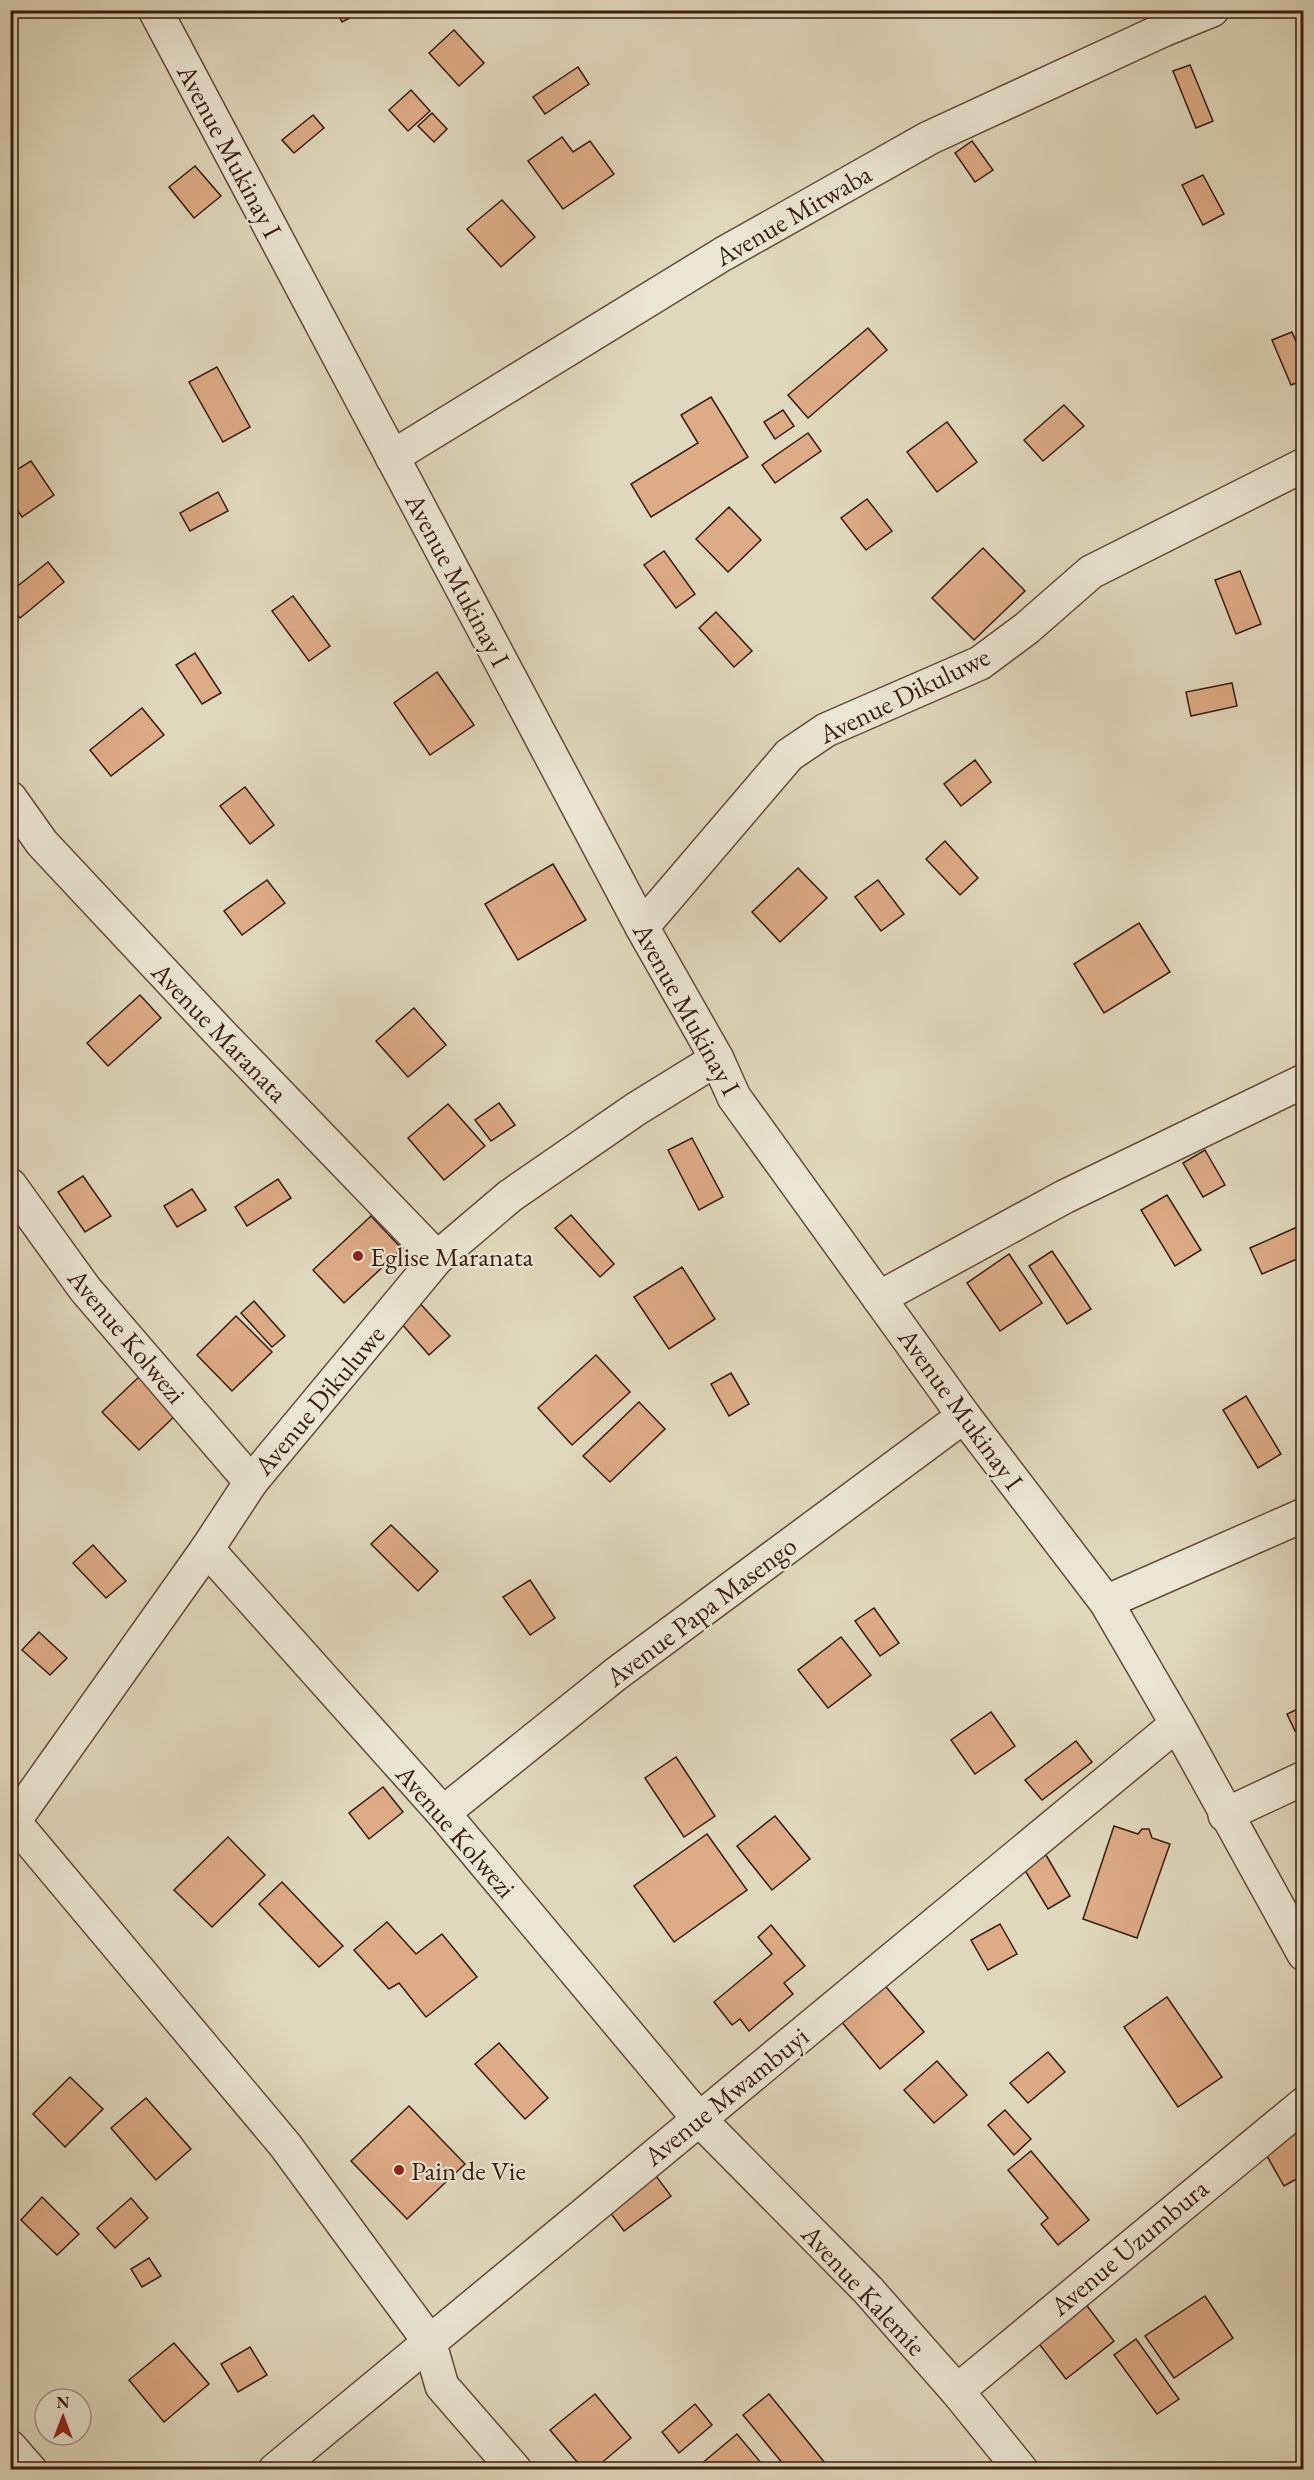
<svg xmlns="http://www.w3.org/2000/svg" width="1314" height="2480" viewBox="0 0 1314 2480" font-family="'EB Garamond',serif">
	<rect width="100%" height="100%" fill="#e0d8bc"/>
	<filter id="stains"><feTurbulence type="fractalNoise" baseFrequency=".00333" numOctaves="4"/><feColorMatrix values="0 0 0 0 .2 0 0 0 0 .09 0 0 0 0 .02 0 0 0 .5 -.17"/></filter>
	<radialGradient id="worn" r=".72"><stop offset=".6" stop-color="#630" stop-opacity="0"/><stop offset="1" stop-color="#630" stop-opacity=".3"/></radialGradient>
	<g fill="#ddab86" stroke="#391c0e" stroke-width="1.5">
		<polygon points="336,10 365,10 342,22"/>
		<polygon points="454,30 484,63 459,86 429,53"/>
		<polygon points="1190,65 1213,121 1196,128 1173,71"/>
		<polygon points="578,67 589,84 545,114 533,97"/>
		<polygon points="411,90 430,111 408,131 389,110"/>
		<polygon points="432,113 447,129 434,142 418,126"/>
		<polygon points="313,115 324,128 294,153 282,140"/>
		<polygon points="562,137 573,152 590,141 614,174 563,209 528,161"/>
		<polygon points="972,141 993,170 975,182 955,153"/>
		<polygon points="195,166 221,196 194,218 169,187"/>
		<polygon points="1203,175 1224,214 1203,225 1182,185"/>
		<polygon points="502,200 535,237 501,267 467,229"/>
		<polygon points="868,328 887,350 808,418 788,395"/>
		<polygon points="1292,332 1304,360 1304,380 1291,385 1272,340"/>
		<polygon points="217,367 250,427 223,442 189,382"/>
		<polygon points="711,397 748,457 651,517 631,484 698,443 681,415"/>
		<polygon points="1064,405 1084,426 1043,461 1024,440"/>
		<polygon points="783,410 794,426 775,439 764,422"/>
		<polygon points="947,422 977,462 937,492 907,452"/>
		<polygon points="808,433 821,451 775,483 762,465"/>
		<polygon points="31,461 54,495 22,517 10,499 10,474"/>
		<polygon points="218,492 228,511 190,531 180,513"/>
		<polygon points="867,499 892,531 866,550 841,518"/>
		<polygon points="729,507 761,540 728,572 696,539"/>
		<polygon points="983,548 1025,591 974,640 932,598"/>
		<polygon points="664,551 695,594 676,608 644,565"/>
		<polygon points="48,562 64,582 20,618 10,607 10,592"/>
		<polygon points="1240,571 1261,624 1236,634 1215,580"/>
		<polygon points="293,596 330,646 309,661 272,611"/>
		<polygon points="716,612 752,651 734,667 699,628"/>
		<polygon points="195,653 221,693 202,704 176,665"/>
		<polygon points="437,672 474,725 430,755 394,703"/>
		<polygon points="1232,683 1237,706 1191,716 1186,692"/>
		<polygon points="142,708 164,735 111,776 90,750"/>
		<polygon points="975,760 991,782 961,806 944,784"/>
		<polygon points="245,787 274,825 250,844 220,806"/>
		<polygon points="945,841 978,878 960,895 926,859"/>
		<polygon points="553,864 586,920 518,960 485,904"/>
		<polygon points="798,868 827,898 780,942 752,912"/>
		<polygon points="267,880 285,903 242,935 224,911"/>
		<polygon points="878,880 904,914 881,931 855,897"/>
		<polygon points="1139,923 1170,972 1104,1013 1074,964"/>
		<polygon points="140,995 161,1018 108,1066 87,1043"/>
		<polygon points="414,1008 446,1045 408,1077 376,1041"/>
		<polygon points="499,1103 515,1125 491,1141 475,1120"/>
		<polygon points="448,1104 485,1146 444,1180 408,1138"/>
		<polygon points="692,1138 723,1197 699,1210 668,1150"/>
		<polygon points="1205,1150 1225,1185 1203,1197 1183,1163"/>
		<polygon points="83,1176 111,1216 85,1232 58,1192"/>
		<polygon points="278,1179 291,1198 247,1226 235,1207"/>
		<polygon points="192,1189 206,1210 177,1227 164,1206"/>
		<polygon points="1167,1195 1201,1250 1175,1266 1141,1210"/>
		<polygon points="571,1215 614,1264 600,1277 555,1228"/>
		<polygon points="371,1216 402,1249 344,1303 313,1270"/>
		<polygon points="1304,1224 1304,1256 1262,1274 1250,1248"/>
		<polygon points="1052,1251 1091,1309 1067,1324 1029,1266"/>
		<polygon points="1009,1254 1042,1303 1000,1331 967,1283"/>
		<polygon points="682,1267 715,1319 669,1349 634,1297"/>
		<polygon points="414,1297 450,1336 429,1355 394,1315"/>
		<polygon points="254,1301 285,1336 272,1347 241,1313"/>
		<polygon points="236,1316 272,1352 232,1391 197,1355"/>
		<polygon points="596,1355 630,1392 572,1445 538,1408"/>
		<polygon points="731,1373 749,1404 729,1416 711,1384"/>
		<polygon points="141,1375 178,1413 139,1450 102,1412"/>
		<polygon points="1246,1396 1281,1454 1258,1468 1223,1410"/>
		<polygon points="639,1402 665,1429 610,1482 583,1456"/>
		<polygon points="391,1525 438,1571 418,1591 371,1544"/>
		<polygon points="93,1545 126,1581 106,1598 73,1563"/>
		<polygon points="530,1580 555,1618 530,1635 503,1597"/>
		<polygon points="874,1608 899,1643 880,1656 855,1621"/>
		<polygon points="39,1632 67,1658 50,1675 22,1650"/>
		<polygon points="841,1637 871,1675 828,1708 798,1670"/>
		<polygon points="1304,1706 1304,1727 1295,1731 1287,1714"/>
		<polygon points="991,1712 1015,1746 975,1774 951,1740"/>
		<polygon points="1076,1741 1092,1762 1042,1800 1025,1780"/>
		<polygon points="676,1757 715,1816 684,1837 645,1778"/>
		<polygon points="383,1787 403,1812 369,1839 349,1813"/>
		<polygon points="775,1816 810,1859 772,1890 737,1846"/>
		<polygon points="1114,1826 1138,1834 1142,1829 1149,1829 1152,1838 1170,1844 1137,1938 1083,1919"/>
		<polygon points="707,1834 747,1890 674,1942 634,1886"/>
		<polygon points="228,1837 265,1875 212,1927 174,1890"/>
		<polygon points="1043,1850 1070,1896 1048,1909 1020,1862"/>
		<polygon points="282,1882 343,1946 319,1967 259,1904"/>
		<polygon points="387,1922 416,1954 442,1934 477,1977 426,2017 399,1983 389,1989 354,1950"/>
		<polygon points="1000,1924 1017,1954 988,1970 971,1940"/>
		<polygon points="771,1925 805,1966 784,1983 793,1994 749,2031 740,2019 732,2025 714,2002 772,1954 758,1937"/>
		<polygon points="876,1975 924,2032 880,2069 832,2010"/>
		<polygon points="1167,1997 1222,2077 1178,2107 1124,2027"/>
		<polygon points="499,2043 548,2098 525,2119 475,2064"/>
		<polygon points="1048,2052 1065,2072 1028,2103 1010,2083"/>
		<polygon points="937,2061 967,2095 934,2123 904,2090"/>
		<polygon points="70,2077 103,2109 65,2147 33,2114"/>
		<polygon points="146,2098 191,2149 156,2180 111,2128"/>
		<polygon points="409,2106 465,2164 407,2219 351,2161"/>
		<polygon points="1005,2110 1031,2139 1014,2155 988,2125"/>
		<polygon points="1304,2116 1304,2175 1284,2186 1259,2142"/>
		<polygon points="1031,2151 1089,2220 1058,2245 1041,2224 1048,2218 1008,2170"/>
		<polygon points="653,2172 671,2196 624,2231 606,2207"/>
		<polygon points="42,2197 79,2234 57,2255 21,2220"/>
		<polygon points="131,2198 148,2218 115,2248 97,2228"/>
		<polygon points="149,2258 161,2276 142,2287 131,2269"/>
		<polygon points="1205,2296 1233,2338 1174,2378 1145,2336"/>
		<polygon points="1081,2298 1114,2341 1066,2379 1033,2336"/>
		<polygon points="1136,2339 1179,2399 1157,2414 1114,2355"/>
		<polygon points="174,2343 209,2384 164,2422 129,2380"/>
		<polygon points="250,2347 267,2375 238,2392 221,2364"/>
		<polygon points="595,2394 631,2438 593,2470 584,2470 550,2430"/>
		<polygon points="769,2394 825,2463 817,2470 788,2470 743,2415"/>
		<polygon points="695,2404 712,2425 679,2453 662,2432"/>
		<polygon points="737,2434 767,2470 694,2470"/>
	</g>
	<g fill="none" stroke-linecap="round" stroke-linejoin="round">
		<g stroke="#634b3a" stroke-width="36">
			<g id="minor">
				<polyline points="155,10 642,927 717,1059 734,1097 964,1416 1106,1602 1177,1724 1304,1954"/>
				<polyline points="392,457 723,254 929,138 1163,30 1212,10"/>
				<polyline points="10,798 42,843 219,1032 437,1258"/>
				<polyline points="642,927 789,755 826,730 980,663 1027,628 1091,572 1304,465"/>
				<polyline points="10,1185 85,1289 251,1482"/>
				<polyline points="879,1298 1064,1197 1304,1081"/>
				<polyline points="207,1549 443,1813 699,2119 868,2290 957,2391 1021,2470"/>
				<polyline points="1106,1602 1304,1515"/>
				<polyline points="443,1813 616,1674 964,1416"/>
				<polyline points="1225,1815 1304,1778"/>
				<polyline points="10,1817 285,2145 429,2341 442,2386 515,2470"/>
				<polyline points="10,1829 14,1821 207,1549 251,1482 437,1258 510,1196 636,1109 717,1059"/>
				<polyline points="957,2391 1304,2104"/>
				<polyline points="10,2447 30,2470"/>
				<polyline points="275,2470 1177,1724"/>
			</g>
		</g>
		<use href="#minor" stroke="#ebe6d3" stroke-width="33"/>
	</g>
	<g fill="#8f2418" stroke="#ebe6d3" stroke-width="2">
		<circle cx="358" cy="1256" r="6"/>
		<circle cx="399" cy="2170" r="6"/>
	</g>
	<g text-anchor="middle" dominant-baseline="central" stroke-width="4.5" stroke-linejoin="round" paint-order="stroke">
		<g font-size="27" fill="#391c0e" stroke="#ebe6d3">
			<text transform="translate(230 151) rotate(62)">Avenue Mukinay I</text>
			<text transform="translate(793 215) rotate(-30)">Avenue Mitwaba</text>
			<text transform="translate(458 580) rotate(62)">Avenue Mukinay I</text>
			<text transform="translate(904 695) rotate(-26)">Avenue Dikuluwe</text>
			<text transform="translate(687 1009) rotate(61)">Avenue Mukinay I</text>
			<text transform="translate(220 1032) rotate(46)">Avenue Maranata</text>
			<text transform="translate(127 1336) rotate(50)">Avenue Kolwezi</text>
			<text transform="translate(319 1400) rotate(-50)">Avenue Dikuluwe</text>
			<text transform="translate(961 1409) rotate(54)">Avenue Mukinay I</text>
			<text transform="translate(701 1611) rotate(-37)">Avenue Papa Masengo</text>
			<text transform="translate(456 1831) rotate(49)">Avenue Kolwezi</text>
			<text transform="translate(726 2096) rotate(-39)">Avenue Mwambuyi</text>
			<text transform="translate(1129 2247) rotate(-40)">Avenue Uzumbura</text>
			<text transform="translate(864 2290) rotate(47)">Avenue Kalemie</text>
		</g>
		<g font-size="27" fill="#391c0e" stroke="#ebe6d3" text-anchor="start">
			<text x="370" y="1256">Eglise Maranata</text>
			<text x="411" y="2170">Pain de Vie</text>
		</g>
	</g>
	<rect width="1314" height="2480" fill="none" stroke="#e0d8bc" stroke-width="36"/>
	<rect x="12" y="12" width="1290" height="2456" fill="none" stroke="#391c0e" stroke-width="3"/>
	<rect x="18" y="18" width="1278" height="2444" fill="none" stroke="#391c0e" stroke-width="1.5"/>
	<g transform="translate(63 2417)"><circle r="28" fill="#ebe6d3" stroke="#a49584" stroke-width="1.5"/>
	<path d="M0-4.5L10 22L0 15L-10 22Z" fill="#8f2418"/>
	<text y="-9" font-size="16" font-weight="bold" text-anchor="middle" fill="#391c0e">N</text>
	</g>
	<rect width="100%" height="100%" filter="url(#stains)"/>
	<rect width="100%" height="100%" fill="url(#worn)"/>
</svg>
